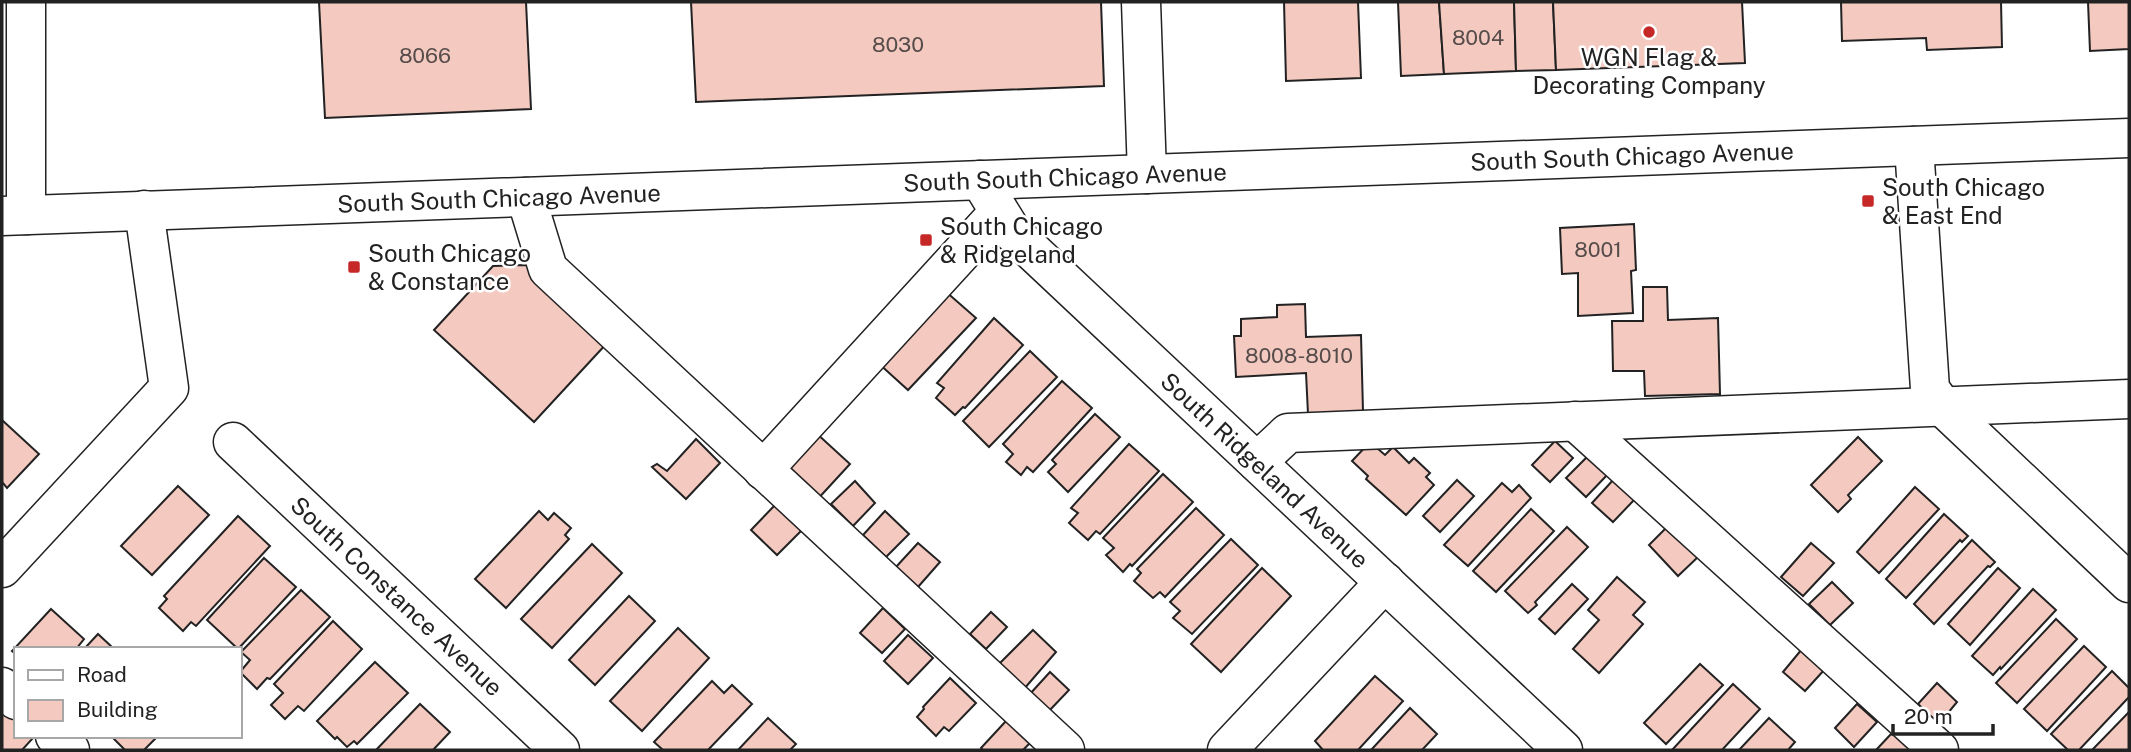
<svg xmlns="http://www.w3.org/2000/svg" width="2131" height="752" viewBox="0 0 2131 752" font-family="'Public Sans',sans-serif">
	<rect width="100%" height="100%" fill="#fff"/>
	<g fill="#f3c9c0" stroke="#222" stroke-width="2">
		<polygon points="319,2 526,2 531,109 325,118"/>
		<polygon points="691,2 1101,2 1104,86 696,102"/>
		<polygon points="1284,2 1358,2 1361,78 1286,81"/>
		<polygon points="1398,2 1439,2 1444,74 1401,76"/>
		<polygon points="1439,2 1514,2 1516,71 1444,74"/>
		<polygon points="1514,2 1553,2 1556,70 1516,71"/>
		<polygon points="1553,2 1742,2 1745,63 1556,70"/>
		<polygon points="1841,2 2001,2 2002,47 1927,50 1926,38 1842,41"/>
		<polygon points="2088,2 2129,2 2129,49 2090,51"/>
		<polygon points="1634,224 1636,270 1631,271 1633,313 1578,316 1578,273 1562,274 1560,228"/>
		<polygon points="526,265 608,342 534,422 434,330 493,266"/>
		<polygon points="1643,287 1667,287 1668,320 1718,318 1720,394 1645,396 1644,371 1613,371 1612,321 1643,321"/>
		<polygon points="944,290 976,318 908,390 877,362"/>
		<polygon points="1305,304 1306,337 1361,335 1363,411 1308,414 1306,373 1236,377 1234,336 1241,336 1241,319 1277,317 1277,305"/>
		<polygon points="994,318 1023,345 965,408 963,407 955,415 936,398 944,388 937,383"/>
		<polygon points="1030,351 1057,377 989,447 963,421"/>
		<polygon points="1062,381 1092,408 1033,472 1027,467 1021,475 1006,462 1013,454 1003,444"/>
		<polygon points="1095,414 1120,437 1068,492 1048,472 1056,464 1052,460"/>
		<polygon points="2,420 39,454 7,488 2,482"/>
		<polygon points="815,432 850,464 815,502 781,470"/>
		<polygon points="1858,437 1882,461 1848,495 1851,499 1838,512 1811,485"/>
		<polygon points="696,439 720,463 686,499 652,467 657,464 667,471"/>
		<polygon points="1555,441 1573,458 1550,482 1532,465"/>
		<polygon points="1370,442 1385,455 1393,447 1409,463 1414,458 1430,473 1426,477 1434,485 1406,515 1366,479 1368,476 1352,461"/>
		<polygon points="1129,444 1159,471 1100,534 1096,531 1088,540 1069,523 1078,513 1071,508"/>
		<polygon points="1589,455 1609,473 1586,497 1566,478"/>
		<polygon points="1163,474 1193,502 1132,566 1130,564 1123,572 1106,555 1114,548 1103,538"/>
		<polygon points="1614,479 1635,499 1613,522 1592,503"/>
		<polygon points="1457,480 1474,496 1440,532 1423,516"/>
		<polygon points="855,481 875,503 853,526 831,504"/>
		<polygon points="1502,483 1512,492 1519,485 1531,498 1468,566 1444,545"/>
		<polygon points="178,486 209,515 152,575 121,546"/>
		<polygon points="1915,487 1939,509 1879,573 1857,552"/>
		<polygon points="775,505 802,530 777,555 751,530"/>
		<polygon points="1196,508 1224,535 1165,597 1160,592 1153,598 1134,581 1141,573 1137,569"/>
		<polygon points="1531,509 1554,531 1496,592 1473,571"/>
		<polygon points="539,511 548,520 554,513 571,528 565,535 569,539 506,608 475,579"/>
		<polygon points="885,511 909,534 886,557 863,535"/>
		<polygon points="1944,514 1968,536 1962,542 1960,540 1906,598 1886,579"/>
		<polygon points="238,516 270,546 196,626 191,622 183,631 159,608 167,599 164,596"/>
		<polygon points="1669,525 1699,556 1678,576 1649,545"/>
		<polygon points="1567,527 1588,547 1535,602 1537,605 1528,613 1505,591"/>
		<polygon points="1231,539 1258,565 1192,634 1173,618 1180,611 1170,602"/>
		<polygon points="1972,540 1995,562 1990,567 1988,566 1934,624 1914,604"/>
		<polygon points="918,543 940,562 918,587 896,567"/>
		<polygon points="1811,543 1834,563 1803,596 1781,577"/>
		<polygon points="592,544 622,573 552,648 521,619"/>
		<polygon points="264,558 296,587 238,649 207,620"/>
		<polygon points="1262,568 1291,596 1221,672 1191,644"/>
		<polygon points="1998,568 2020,588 1970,645 1948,624"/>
		<polygon points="1617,577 1645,602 1633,615 1643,624 1599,673 1573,649 1599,620 1588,610"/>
		<polygon points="1832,582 1853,603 1830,625 1809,604"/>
		<polygon points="1572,584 1588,599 1555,634 1539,619"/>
		<polygon points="2033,589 2056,610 2001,669 2000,667 1993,675 1972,656"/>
		<polygon points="301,590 330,617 270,679 267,678 257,689 240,672 250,660 241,652"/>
		<polygon points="629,596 655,621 595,685 569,660"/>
		<polygon points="883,608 905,629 882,653 860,633"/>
		<polygon points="51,609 84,639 76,649 16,649 16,654 12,651"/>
		<polygon points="991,612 1007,627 986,649 970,634"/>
		<polygon points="2056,619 2077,639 2017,703 1996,683"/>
		<polygon points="333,621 362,649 304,711 298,706 285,719 271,705 283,693 274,684"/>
		<polygon points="678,628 709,658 642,731 610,701"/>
		<polygon points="1033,630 1056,652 1024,689 998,665"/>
		<polygon points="98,634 113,648 113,649 84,649"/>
		<polygon points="908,635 933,658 908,684 884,661"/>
		<polygon points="2084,646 2106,667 2047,731 2024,709"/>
		<polygon points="1802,649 1825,669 1805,691 1783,672"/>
		<polygon points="375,662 408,693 357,744 354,741 347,747 337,737 335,739 317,721"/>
		<polygon points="1700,664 1723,685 1666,744 1644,723"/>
		<polygon points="2112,671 2129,688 2129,697 2079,750 2068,750 2051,734"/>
		<polygon points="1050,672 1069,690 1048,712 1029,695"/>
		<polygon points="1375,676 1403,701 1358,750 1323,750 1315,741"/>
		<polygon points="950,678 976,703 949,731 944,727 936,736 917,717 924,709 923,707"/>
		<polygon points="712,681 724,693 732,685 752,704 708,750 663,750 654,742"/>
		<polygon points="1937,683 1957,702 1939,724 1918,704"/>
		<polygon points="1733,684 1760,709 1722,750 1672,750"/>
		<polygon points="420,704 450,732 433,750 376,750"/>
		<polygon points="1857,704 1877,722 1854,747 1835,728"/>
		<polygon points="2,707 16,720 16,736 34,737 22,750 2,750"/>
		<polygon points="1410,708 1437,734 1422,750 1371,750"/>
		<polygon points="2129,712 2129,750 2094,750 2093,749"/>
		<polygon points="768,718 796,744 790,750 738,750"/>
		<polygon points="1769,718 1795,742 1788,750 1739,750"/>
		<polygon points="1006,721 1030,743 1023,750 983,750 981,748"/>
		<polygon points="1892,733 1912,750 1876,750"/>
		<polygon points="111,736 158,736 144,750 125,750"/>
	</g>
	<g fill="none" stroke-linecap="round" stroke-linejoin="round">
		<g stroke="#222" stroke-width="41">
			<g id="minor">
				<polyline points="1141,2 1147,174"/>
				<polyline points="1914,146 1930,389 1943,407 2129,583"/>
				<polyline points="980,180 1012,232 1563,750"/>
				<polyline points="526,197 548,269 1065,750"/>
				<polyline points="26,215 26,2"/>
				<polyline points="1575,421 1939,750"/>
				<polyline points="233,442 560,750"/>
				<polyline points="1257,462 1288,433 2129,399"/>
				<polyline points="763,470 999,212"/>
				<polyline points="2,568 169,388 144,210"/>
				<polyline points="2,687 16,700"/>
				<polyline points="55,736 70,750"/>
				<polyline points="1227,750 1385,582"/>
			</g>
		</g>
		<g stroke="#222" stroke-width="41">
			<polyline id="major" points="2,216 2129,138"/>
		</g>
		<use href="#minor" stroke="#fff" stroke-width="38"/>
		<use href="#major" stroke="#fff" stroke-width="38"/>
	</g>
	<g fill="#c62828" stroke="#fff" stroke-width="2.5">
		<circle cx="1649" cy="32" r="7"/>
		<rect x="1861" y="194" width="14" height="14" rx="3.5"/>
		<rect x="919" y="233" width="14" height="14" rx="3.5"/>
		<rect x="347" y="260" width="14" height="14" rx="3.5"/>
	</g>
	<g text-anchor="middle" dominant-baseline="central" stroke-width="5" stroke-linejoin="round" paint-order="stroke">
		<g font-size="21" fill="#564c4a">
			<text x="1478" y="37">8004</text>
			<text x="898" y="44">8030</text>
			<text x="425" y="55">8066</text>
			<text x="1598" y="249">8001</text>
			<text x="1299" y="355">8008-8010</text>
		</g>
		<g font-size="24" fill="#222" stroke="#fff" text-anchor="start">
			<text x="1649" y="57" text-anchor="middle">WGN Flag &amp;<tspan x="1649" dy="28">Decorating Company</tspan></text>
			<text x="1882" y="187">South Chicago<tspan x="1882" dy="28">&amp; East End</tspan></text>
			<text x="940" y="226">South Chicago<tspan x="940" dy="28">&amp; Ridgeland</tspan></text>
			<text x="368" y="253">South Chicago<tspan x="368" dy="28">&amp; Constance</tspan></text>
		</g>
		<g font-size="24" fill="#222" stroke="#fff">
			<text transform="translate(1632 156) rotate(-2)">South South Chicago Avenue</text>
			<text transform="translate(1065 177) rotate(-2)">South South Chicago Avenue</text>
			<text transform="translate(499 198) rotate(-2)">South South Chicago Avenue</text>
			<text transform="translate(1265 470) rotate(43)">South Ridgeland Avenue</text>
			<text transform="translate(397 596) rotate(43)">South Constance Avenue</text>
		</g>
	</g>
	<rect width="2131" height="752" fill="none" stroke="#222222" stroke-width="7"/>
	<rect x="14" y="647" width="228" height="91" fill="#ffffff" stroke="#a7a7a7" stroke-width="2"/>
	<rect x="28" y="670" width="35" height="10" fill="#ffffff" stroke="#a7a7a7" stroke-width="2"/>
	<text x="77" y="682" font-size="21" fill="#222222">Road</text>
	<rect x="28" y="700" width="35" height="21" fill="#f3c9c0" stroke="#a7a7a7" stroke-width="2"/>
	<text x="77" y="717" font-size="21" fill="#222222">Building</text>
	<path d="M1893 724v10h100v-10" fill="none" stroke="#222222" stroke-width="3.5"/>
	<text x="1904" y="724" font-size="21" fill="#222222" stroke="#ffffff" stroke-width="5" paint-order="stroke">20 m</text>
</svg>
